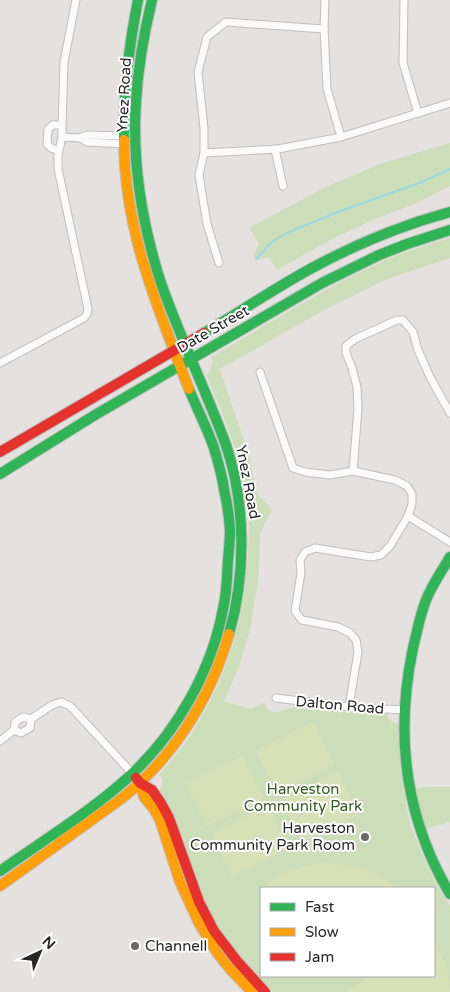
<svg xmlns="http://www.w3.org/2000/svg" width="450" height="992" viewBox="0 0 450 992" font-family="'Varela Round',sans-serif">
	<rect width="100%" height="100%" fill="#e4e1de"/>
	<g fill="#ccdeb9" fill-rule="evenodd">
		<polygon points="450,143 450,186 415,204 375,219 334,238 277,270 269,257 257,260 253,256 259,243 249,228 330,185 383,163"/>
		<path d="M 450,238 L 450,258 L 387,279 L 324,310 L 220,369 L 248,452 L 257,493 L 272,510 L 260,533 L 258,582 L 250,629 L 239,667 L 224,701 L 250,709 L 263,703 L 268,709 L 273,713 L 295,707 L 305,706 L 340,711 L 388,714 L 388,718 C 391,721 393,723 398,724 C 399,758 402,793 411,826 C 413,832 416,838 418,844 C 427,865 437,887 450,906 L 450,992 L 269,992 L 238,957 L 211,918 L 158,792 L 162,788 L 162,778 L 159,775 C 169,763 179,752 188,739 C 226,682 245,622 248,554 C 249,534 250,516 247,497 C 240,453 223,414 206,374 L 210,372 L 213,362 L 211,357 C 264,327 316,293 371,267 C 396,254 423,246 450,238 ZM 261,888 L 434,888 L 434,976 L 261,976 Z"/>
		<polygon points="426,787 450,787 450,822 425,829 421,819 416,789"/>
	</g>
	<g fill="#d6e1b7">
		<polygon points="313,722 334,764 277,792 256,751"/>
		<polygon points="243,756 264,798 207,826 186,784"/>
		<polygon points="338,772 359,814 302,842 281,801"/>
		<polygon points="268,806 289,848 232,876 211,834"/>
		<path d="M 317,864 C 348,863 371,867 396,888 L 270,888 L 267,883 C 285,872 296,867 317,864 Z"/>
		<path d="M 434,942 C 443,958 450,973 450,992 L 345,992 L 372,976 L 434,976 Z"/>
	</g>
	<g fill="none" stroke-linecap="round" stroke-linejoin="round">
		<polyline stroke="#96d7e1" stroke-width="2" points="256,259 273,241 289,232 338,212 422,182 450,169"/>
		<g stroke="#bebebf" stroke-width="9">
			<g id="street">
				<polyline points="325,0 324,29 327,89 341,137"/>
				<polyline points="404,0 403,63 418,113"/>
				<polyline points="62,125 64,62 76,0"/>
				<polyline points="81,138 87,135 124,136"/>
				<polyline points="275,149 283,186"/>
				<polyline points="59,151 51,148 47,144 48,129 53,125 62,125 62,137"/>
				<polyline points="204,153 278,149 341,137 450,103"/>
				<polyline points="219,263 207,224 199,175 204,153 204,128 198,72 207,37 226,22 324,29"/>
				<polyline points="0,363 84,318 87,314 88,309 58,169 58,155 62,137 81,138 87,142 124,144"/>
				<polyline points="260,372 293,468 305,472 330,475 353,471 395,480 407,486 412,494 412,504 408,516 390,546 381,555 371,557 315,548 305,552 300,560 301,573 295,611 302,620 338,627 350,633 356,640 358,652 349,707"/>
				<polyline points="353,471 358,409 357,387 352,368 346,353 346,346 355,339 397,320 403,320 413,332 418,350 430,377 450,413"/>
				<polyline points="408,516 450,542"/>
				<polyline points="276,698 349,707 404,710"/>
				<polyline points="14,730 15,722 23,717 31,719"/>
				<polyline points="0,741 14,730 21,733 30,728 31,719 52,705 61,702 70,706 132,773"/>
			</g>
		</g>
		<g stroke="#bebebf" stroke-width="12">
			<g id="fast">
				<path d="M 152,0 C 144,33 138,67 136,101 C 132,160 142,223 160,280 C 179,336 206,390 226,445 C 246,504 246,575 229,634"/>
				<path d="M 124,140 C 123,92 129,46 138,0"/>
				<path d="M 204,333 C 240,312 275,288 312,268 C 356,244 402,225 450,212"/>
				<polyline points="0,474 95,415 322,283 379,255 407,244 450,230"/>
				<path d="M 450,557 C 442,571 432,585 426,600 C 420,615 417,632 413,648 C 395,734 405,818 450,894"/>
				<path d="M 0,871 C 44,840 95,809 134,772 C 178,730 212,669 223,609 C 227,593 227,576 228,560 C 229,550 230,540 230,530 C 229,516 227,502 224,489 C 222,475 218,462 214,448 C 207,428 197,409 189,389"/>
			</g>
		</g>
		<g stroke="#bebebf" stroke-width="12">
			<g id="slow">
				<path d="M 124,140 C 124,229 157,307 189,389"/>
				<polyline points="140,783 144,797 154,809 160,820 180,882 199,923 218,954 230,969 252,992"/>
				<path d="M 0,886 L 121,799 C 174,757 210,699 229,634"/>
			</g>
		</g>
		<g stroke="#bebebf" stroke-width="12">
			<g id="jam">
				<polyline points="0,452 204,333"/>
				<polyline points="136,778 140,783 152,790 161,803 169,818 199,902 214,931 237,961 265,992"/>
			</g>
		</g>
		<use href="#street" stroke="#fbfafa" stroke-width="7"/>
		<use href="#fast" stroke="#30b455" stroke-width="10"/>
		<use href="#slow" stroke="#ff9f0a" stroke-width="10"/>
		<use href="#jam" stroke="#e5322d" stroke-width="10"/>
	</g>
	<g fill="#696867" stroke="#fff" stroke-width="2">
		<circle cx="365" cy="837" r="5"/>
		<circle cx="135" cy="946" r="5"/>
	</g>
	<g text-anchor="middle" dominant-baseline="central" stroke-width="4" stroke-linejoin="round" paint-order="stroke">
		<g font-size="15" fill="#272727" stroke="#fff">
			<text transform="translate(124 95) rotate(-87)">Ynez Road</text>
			<text transform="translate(213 329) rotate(-30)">Date Street</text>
			<text transform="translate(248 482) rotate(79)">Ynez Road</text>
			<text transform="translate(340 705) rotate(5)">Dalton Road</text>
		</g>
		<g font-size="15" fill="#335c1f" stroke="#fff">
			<text x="303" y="789">Harveston<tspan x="303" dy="17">Community Park</tspan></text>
		</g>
		<g font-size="15" fill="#272727" stroke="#fff" text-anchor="end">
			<text x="355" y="828">Harveston<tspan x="355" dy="17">Community Park Room</tspan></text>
			<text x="145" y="946" text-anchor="start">Channell</text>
		</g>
	</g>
	<rect x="260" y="887" width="175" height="90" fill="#ffffff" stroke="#a9a9a9"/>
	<rect x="270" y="903" width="25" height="8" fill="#30b455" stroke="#a9a9a9"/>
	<text x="305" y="912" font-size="15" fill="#272727">Fast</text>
	<rect x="270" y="928" width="25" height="8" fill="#ff9f0a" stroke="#a9a9a9"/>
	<text x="305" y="937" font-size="15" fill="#272727">Slow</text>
	<rect x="270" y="953" width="25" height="8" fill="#e5322d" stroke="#a9a9a9"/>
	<text x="305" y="962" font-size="15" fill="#272727">Jam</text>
	<g transform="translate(40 952) rotate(44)" stroke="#ffffff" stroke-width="4" paint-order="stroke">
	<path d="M0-4L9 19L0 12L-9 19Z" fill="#272727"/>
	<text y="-8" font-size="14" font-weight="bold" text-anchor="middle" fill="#272727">N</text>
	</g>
</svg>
